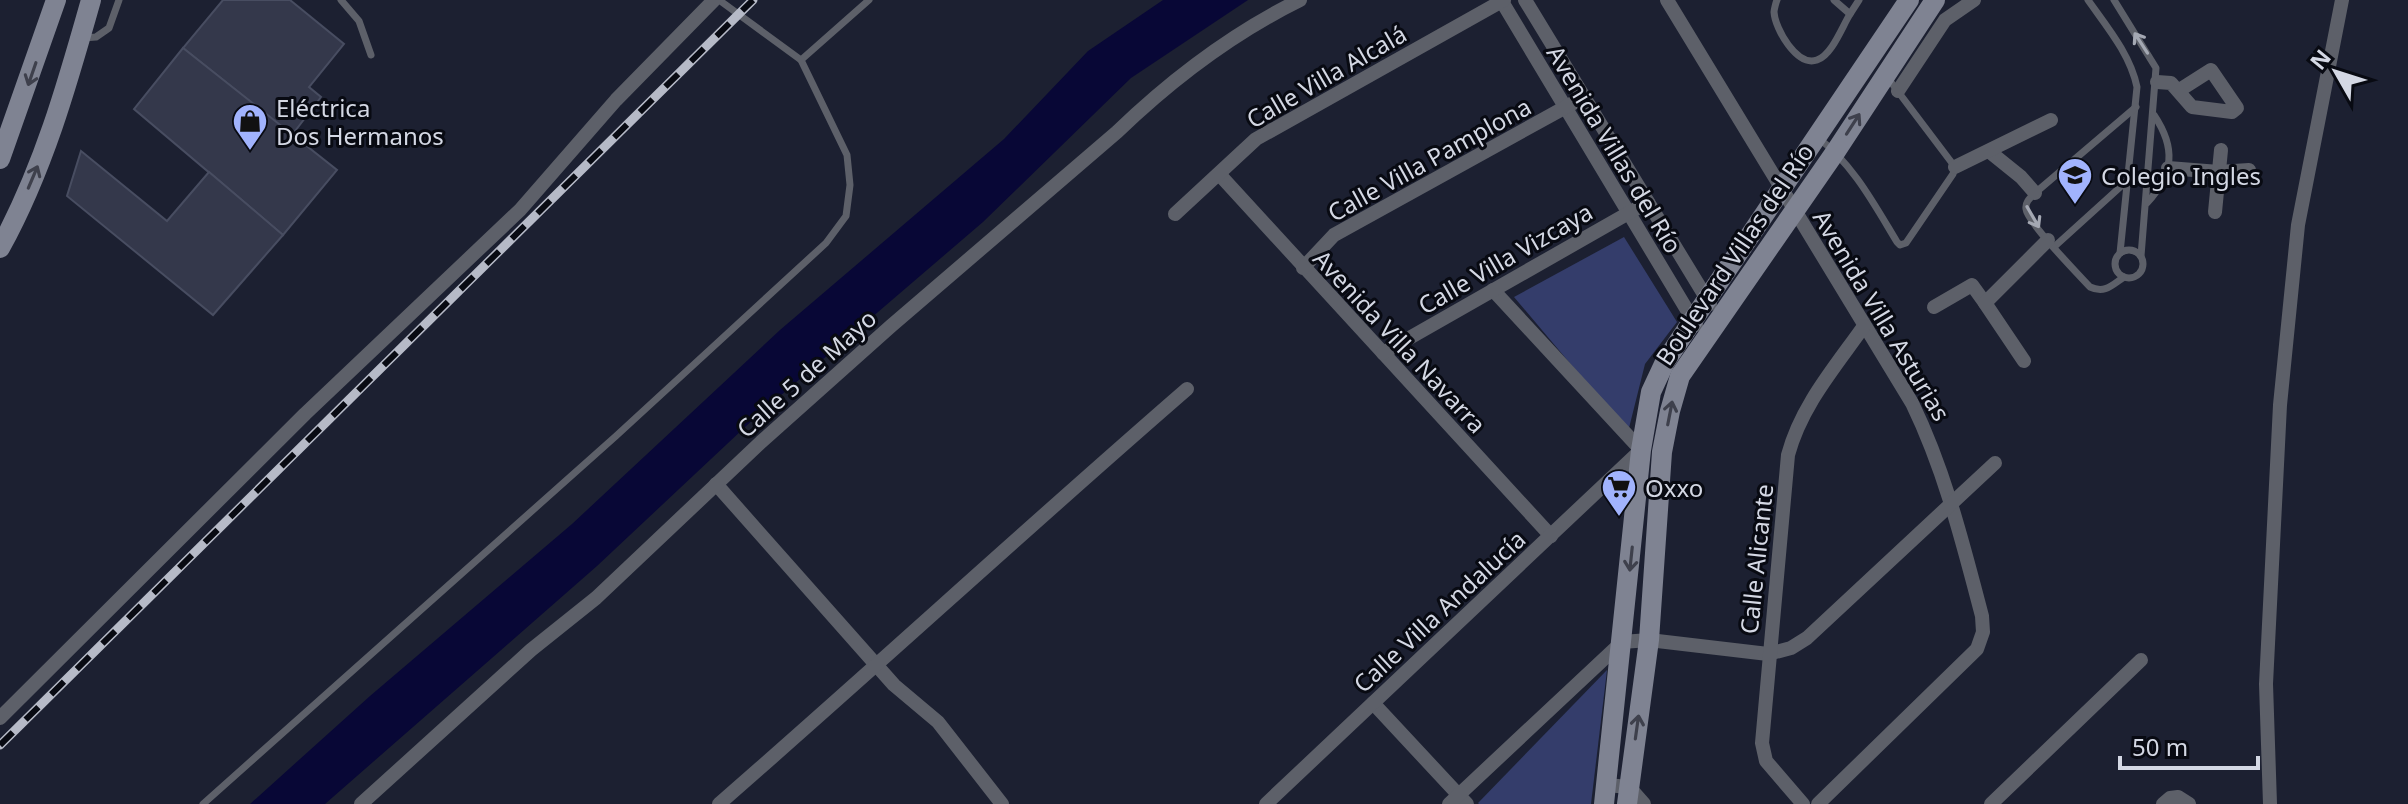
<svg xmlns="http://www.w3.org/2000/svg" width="2408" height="804" viewBox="0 0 2408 804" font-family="'Noto Sans',sans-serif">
	<rect width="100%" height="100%" fill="#1c2031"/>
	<g fill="#343d6b">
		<polygon points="1624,237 1677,322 1645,364 1628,432 1514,297"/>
		<polygon points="1607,670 1591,804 1479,804 1478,803"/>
	</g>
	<polygon fill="#080736" points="1163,0 1248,0 1131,78 983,222 759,414 597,566 325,804 250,804 370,696 572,524 780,330 1004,139 1088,51"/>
	<g fill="#34384b" stroke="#484d61" stroke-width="2">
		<polygon points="223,0 290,0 344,44 309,87 321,97 292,135 183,48"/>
		<polygon points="183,48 337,170 283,235 134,109"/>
		<polygon points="81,151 167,221 209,172 283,235 213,315 67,196"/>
	</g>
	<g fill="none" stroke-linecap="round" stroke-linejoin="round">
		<g stroke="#5d6069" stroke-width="7">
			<polyline points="341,0 359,21 371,55"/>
			<path d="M 1777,0 C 1776,2 1774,10 1774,12 C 1775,29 1797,67 1817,60 C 1832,55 1842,27 1850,14"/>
			<polyline points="1834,0 1850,14 1859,0"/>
			<path d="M 2088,0 C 2107,27 2130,54 2137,87 L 2120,253"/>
			<polyline points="2114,0 2156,68 2141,256"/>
			<polyline points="83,38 96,37 109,28 119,0"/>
			<polyline points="801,60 869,0"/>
			<path d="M 1817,137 C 1853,164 1874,204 1897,242 L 1900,245 L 1906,243 L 1953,174 L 1955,167 L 1887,77"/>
			<path d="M 2147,203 C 2174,173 2176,148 2154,115"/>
			<polyline points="2054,247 2128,180"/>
			<circle cx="2129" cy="264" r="14"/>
			<path d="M 2124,277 C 2112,285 2105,294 2090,287 C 2079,275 2027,222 2026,209 C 2025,202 2030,198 2035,193 L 2136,107"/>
			<polyline points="203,804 616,436 826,243 846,216 850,185 847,155 801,60 719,0"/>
		</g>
		<g stroke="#5d6069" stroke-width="14">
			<polyline points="1501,0 1696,325"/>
			<polyline points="1525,0 1710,304"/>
			<path d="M 1667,0 L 1912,403 C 1945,471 1963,544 1982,616 L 1983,632 L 1977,649 L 1818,804"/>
			<polyline points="2157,82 2171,83 2178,91 2211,70 2237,108 2232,112 2192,107 2178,91"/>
			<polyline points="1898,91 1945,20 1974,0"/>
			<polyline points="1990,152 2021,177 2035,193"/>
			<polyline points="1955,167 2051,120"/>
			<polyline points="2168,168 2219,172 2249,170"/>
			<polyline points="1219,174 1551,536"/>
			<polyline points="2215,212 2221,150"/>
			<polyline points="1175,214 1256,139 1504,0"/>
			<polyline points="1303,268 1334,235 1584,97"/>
			<polyline points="1493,290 1641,450"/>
			<polyline points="1934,307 1972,285 1985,303"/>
			<polyline points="1383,353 1648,202"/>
			<polyline points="2024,361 1985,303 2048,240"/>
			<polyline points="716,484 894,685 938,722 1002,804"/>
			<polyline points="1373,703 1467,804"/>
			<polyline points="0,718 305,414 520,210 616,100 714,0"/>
			<polyline points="1606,785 1629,787 1644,804"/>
			<path d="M 361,804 L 531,650 L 596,598 L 761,442 L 891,326 L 1117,132 C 1172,79 1231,34 1300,0"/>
			<path d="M 719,804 C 876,667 1029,526 1187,389"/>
			<polyline points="1266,804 1641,450"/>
			<polyline points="1449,804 1622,642 1649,640 1768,654 1791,648 1807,638 1995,463"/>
			<path d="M 1803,804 L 1766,761 L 1762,743 L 1788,455 C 1801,406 1835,367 1864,326"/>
			<polyline points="1991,804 2141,660"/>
			<polyline points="2163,804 2170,798 2178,797 2189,804"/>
			<polyline points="2270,804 2266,684 2280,405 2298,225 2342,0"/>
		</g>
		<g stroke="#7f8392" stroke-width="20">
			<polyline points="0,159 56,0"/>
			<path d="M 0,248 C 43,170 67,85 91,0"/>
			<polyline points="1604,804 1641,450 1651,392 1665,362 1693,320 1909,0"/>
			<polyline points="1627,804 1649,640 1662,452 1670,411 1680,376 1836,151 1935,0"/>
		</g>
		<g stroke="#b6bac7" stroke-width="9">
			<polyline id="rail" points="0,745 753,0"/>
		</g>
		<use href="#rail" stroke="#080a12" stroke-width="6" stroke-dasharray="18" stroke-linecap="butt"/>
	</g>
	<defs><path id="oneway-shaft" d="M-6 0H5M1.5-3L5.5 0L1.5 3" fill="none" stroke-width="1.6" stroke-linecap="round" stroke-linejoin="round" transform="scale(2)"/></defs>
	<g stroke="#a4a8b3">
		<use href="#oneway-shaft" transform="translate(2141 43) rotate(-123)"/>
		<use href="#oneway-shaft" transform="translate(2033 217) rotate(60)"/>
	</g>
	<g stroke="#3e404c">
		<use href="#oneway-shaft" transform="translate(32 74) rotate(109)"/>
		<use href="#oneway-shaft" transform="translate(1853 124) rotate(-57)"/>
		<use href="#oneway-shaft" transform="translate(33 177) rotate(-67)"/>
		<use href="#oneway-shaft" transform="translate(1670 413) rotate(-79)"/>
		<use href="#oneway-shaft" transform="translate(1631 559) rotate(96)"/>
		<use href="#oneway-shaft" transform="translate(1637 727) rotate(-82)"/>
	</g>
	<defs>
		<g id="shop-pin" transform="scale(1.8)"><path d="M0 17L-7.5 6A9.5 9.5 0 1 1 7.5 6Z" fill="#a1b3fd" stroke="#080a12"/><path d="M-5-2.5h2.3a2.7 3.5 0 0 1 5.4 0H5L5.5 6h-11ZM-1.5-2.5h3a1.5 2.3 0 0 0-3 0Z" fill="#111"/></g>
		<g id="school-pin" transform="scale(1.8)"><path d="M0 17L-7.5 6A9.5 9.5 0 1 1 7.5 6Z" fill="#a1b3fd" stroke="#080a12"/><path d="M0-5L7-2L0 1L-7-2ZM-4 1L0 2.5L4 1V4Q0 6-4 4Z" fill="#111"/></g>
		<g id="supermarket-pin" transform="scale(1.8)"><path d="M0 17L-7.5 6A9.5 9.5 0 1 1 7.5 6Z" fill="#a1b3fd" stroke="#080a12"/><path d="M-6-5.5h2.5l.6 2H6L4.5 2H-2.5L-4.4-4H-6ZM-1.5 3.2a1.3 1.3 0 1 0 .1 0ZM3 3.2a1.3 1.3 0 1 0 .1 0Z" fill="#111"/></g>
	</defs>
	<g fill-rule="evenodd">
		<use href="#shop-pin" x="250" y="121"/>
		<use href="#school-pin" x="2075" y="175"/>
		<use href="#supermarket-pin" x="1619" y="487"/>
	</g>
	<g text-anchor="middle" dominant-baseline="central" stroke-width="6" stroke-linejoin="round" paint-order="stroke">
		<g font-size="24" fill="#d4d8e4" stroke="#080a12">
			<text transform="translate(1326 76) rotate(-30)">Calle Villa Alcalá</text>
			<text transform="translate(1615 149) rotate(59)">Avenida Villas del Río</text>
			<text transform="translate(1429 159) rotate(-29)">Calle Villa Pamplona</text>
			<text transform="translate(1734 254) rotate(-56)">Boulevard Villas del Río</text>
			<text transform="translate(1505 258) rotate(-30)">Calle Villa Vizcaya</text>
			<text transform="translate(1882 315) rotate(59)">Avenida Villa Asturias</text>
			<text transform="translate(1400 341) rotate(47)">Avenida Villa Navarra</text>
			<text transform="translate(806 373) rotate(-42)">Calle 5 de Mayo</text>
			<text transform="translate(1756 559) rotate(-84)">Calle Alicante</text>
			<text transform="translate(1439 611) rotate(-43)">Calle Villa Andalucía</text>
		</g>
		<g font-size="24" fill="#d4d8e4" stroke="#080a12" text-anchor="start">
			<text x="276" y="107">Eléctrica<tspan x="276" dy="28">Dos Hermanos</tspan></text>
			<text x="2101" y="175">Colegio Ingles</text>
			<text x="1645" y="487">Oxxo</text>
		</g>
	</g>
	<g transform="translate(2336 72) rotate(309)" stroke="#080a12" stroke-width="6" paint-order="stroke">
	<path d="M0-6L14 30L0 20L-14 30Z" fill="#d4d8e4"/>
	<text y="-12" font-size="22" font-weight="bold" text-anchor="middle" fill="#d4d8e4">N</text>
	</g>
	<path d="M2120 756v12h138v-12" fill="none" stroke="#d4d8e4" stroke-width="4"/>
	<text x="2132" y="756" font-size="24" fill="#d4d8e4" stroke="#080a12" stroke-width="6" paint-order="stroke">50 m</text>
</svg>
